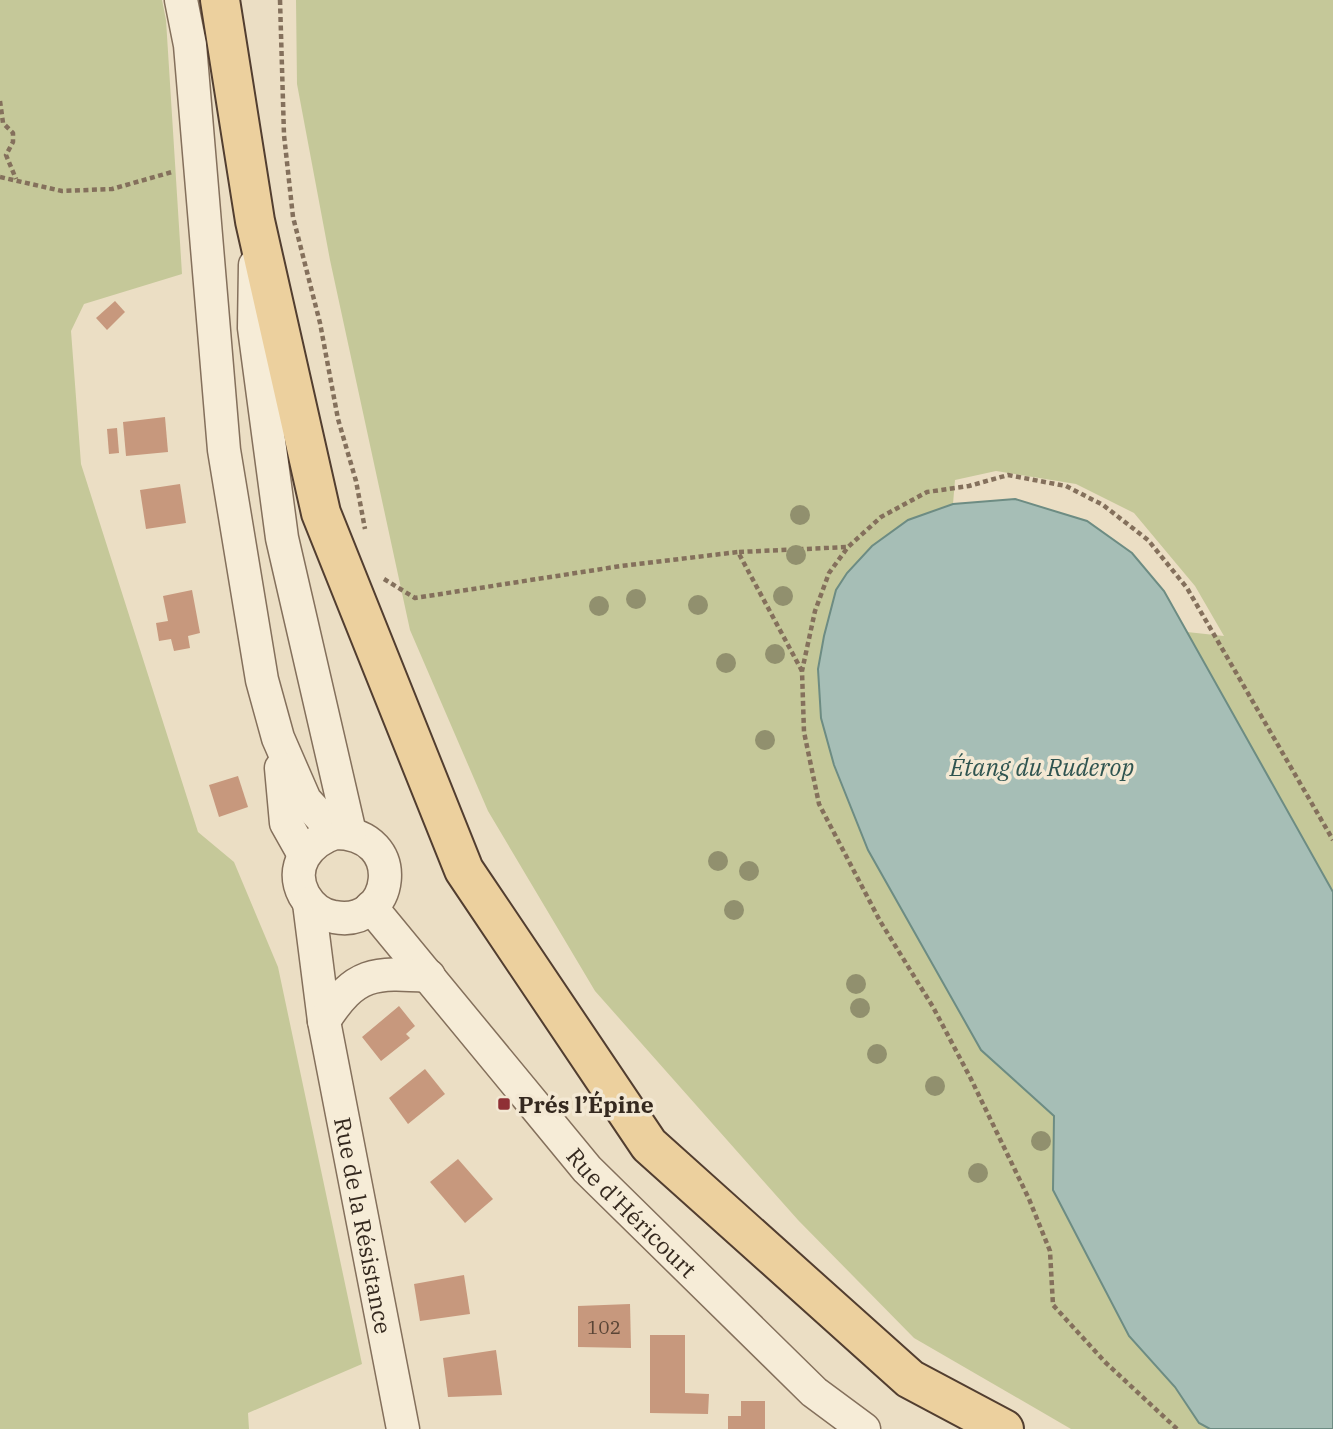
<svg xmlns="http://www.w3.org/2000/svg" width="1333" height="1429" viewBox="0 0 1333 1429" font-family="'IBM Plex Serif',serif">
	<rect width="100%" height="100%" fill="#ebdec4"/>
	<g fill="#c5c899">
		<polygon points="0,0 162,0 166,20 182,274 84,304 71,331 81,464 198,832 234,862 278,967 362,1364 248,1413 249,1429 0,1429"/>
		<polygon points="296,0 1333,0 1333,892 1187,632 1224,636 1195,586 1134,513 1076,484 996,471 955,480 953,504 908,520 872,546 836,590 818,669 981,1050 1054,1116 1053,1190 1129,1336 1175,1387 1199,1423 1210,1429 1071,1429 914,1338 798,1220 595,991 488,811 410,630 330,260 297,84"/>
	</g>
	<polygon fill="#a6beb6" stroke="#6d8c83" stroke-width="2" points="1015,499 1087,521 1132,553 1164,591 1333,892 1333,1429 1210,1429 1199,1423 1175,1387 1129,1336 1053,1190 1054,1116 981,1050 868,850 834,765 821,718 818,669 824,636 836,590 847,573 872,546 908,520 953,504"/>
	<g fill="#c7987d">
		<polygon points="115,301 125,312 107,330 96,318"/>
		<polygon points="165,417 168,452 126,456 123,422"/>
		<polygon points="117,428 119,453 109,454 107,429"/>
		<polygon points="180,484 186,523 146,529 140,490"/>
		<polygon points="192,590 200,633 188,636 190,648 174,651 171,639 159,641 156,623 168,621 163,596"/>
		<polygon points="238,776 248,807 219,817 209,785"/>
		<polygon points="399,1006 415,1026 406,1034 410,1038 381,1061 362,1037"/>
		<polygon points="425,1069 445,1094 408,1124 389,1098"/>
		<polygon points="458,1159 493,1199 465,1223 430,1182"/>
		<polygon points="464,1275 470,1314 420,1321 414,1284"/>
		<polygon points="630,1304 631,1348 578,1347 578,1306"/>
		<polygon points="650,1335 685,1335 685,1393 709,1394 708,1414 650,1413"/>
		<polygon points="496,1350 502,1395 448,1397 443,1358"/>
		<polygon points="741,1401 765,1401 765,1429 728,1429 728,1416 741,1416"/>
	</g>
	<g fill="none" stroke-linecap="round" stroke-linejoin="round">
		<g stroke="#84705c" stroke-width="35">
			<g id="tertiary">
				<path d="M 181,0 L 190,45 L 224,450 L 262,680 L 278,738 L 305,800 L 335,833 C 409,833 394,929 334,917 C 321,915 311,907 304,895 C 289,867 308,842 335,833"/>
				<polyline points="255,265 254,328 282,538 350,833"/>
				<polyline points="281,768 286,823 304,855"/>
				<path id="s1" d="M 309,903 L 324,1021 L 403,1429"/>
				<path id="s2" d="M 371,907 L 587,1169 L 814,1392 L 864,1429"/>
				<path d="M 324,1021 C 355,972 374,972 429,976"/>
			</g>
		</g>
		<g stroke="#523e30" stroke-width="42">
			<polyline id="primary" points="220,0 255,221 321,513 464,870 649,1145 910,1379 1004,1429"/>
		</g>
		<g stroke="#84705c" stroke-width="4.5" stroke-dasharray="5 3.5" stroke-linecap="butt">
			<polyline points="280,0 284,135 293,217 320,323 338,419 356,481 365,529"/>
			<polyline points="0,101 3,123 13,133 13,142 6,155 16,179"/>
			<polyline points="0,177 62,191 112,189 172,172"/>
			<polyline points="739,552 848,547"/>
			<polyline points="384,579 415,598 621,566 738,552 802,671"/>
			<polyline points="1177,1429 1105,1362 1053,1305 1050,1251 1029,1199 971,1079 933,1007 880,921 819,804 804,732 802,671 815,611 829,573 848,547 881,517 927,492 969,486 1008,475 1066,486 1103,505 1148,540 1187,588 1333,840"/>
		</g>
		<use href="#tertiary" stroke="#f6ecd7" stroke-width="32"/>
		<use href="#primary" stroke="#ecd09e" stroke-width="38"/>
	</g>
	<g fill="#91906e">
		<circle cx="800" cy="515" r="10"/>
		<circle cx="796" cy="555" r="10"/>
		<circle cx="783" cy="596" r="10"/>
		<circle cx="636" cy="599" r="10"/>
		<circle cx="698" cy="605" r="10"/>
		<circle cx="599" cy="606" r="10"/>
		<circle cx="775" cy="654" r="10"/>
		<circle cx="726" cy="663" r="10"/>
		<circle cx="765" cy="740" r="10"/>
		<circle cx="718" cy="861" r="10"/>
		<circle cx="749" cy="871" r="10"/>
		<circle cx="734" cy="910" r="10"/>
		<circle cx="856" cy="984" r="10"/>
		<circle cx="860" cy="1008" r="10"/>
		<circle cx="877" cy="1054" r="10"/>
		<circle cx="935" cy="1086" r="10"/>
		<circle cx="1041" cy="1141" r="10"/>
		<circle cx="978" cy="1173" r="10"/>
	</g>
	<rect fill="#8f3035" stroke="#f3e8d3" stroke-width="2.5" x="497" y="1097" width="14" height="14" rx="3.5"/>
	<g text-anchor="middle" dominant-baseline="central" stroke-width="7" stroke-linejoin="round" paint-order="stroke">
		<g font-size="19" fill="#5a4536">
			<text x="604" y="1327">102</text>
		</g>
		<g font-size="23" font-weight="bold" fill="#35291f" stroke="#f3e8d3" text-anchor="start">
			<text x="518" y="1104">Prés l’Épine</text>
		</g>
		<g font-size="23" fill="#35291f" stroke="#f3e8d3">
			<text stroke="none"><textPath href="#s2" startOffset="402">Rue d'Héricourt</textPath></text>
			<text stroke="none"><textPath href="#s1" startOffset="327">Rue de la Résistance</textPath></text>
		</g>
		<g font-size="24" font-style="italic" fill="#2f5450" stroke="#f3e8d3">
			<text x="1042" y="767">Étang du Ruderop</text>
		</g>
	</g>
</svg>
